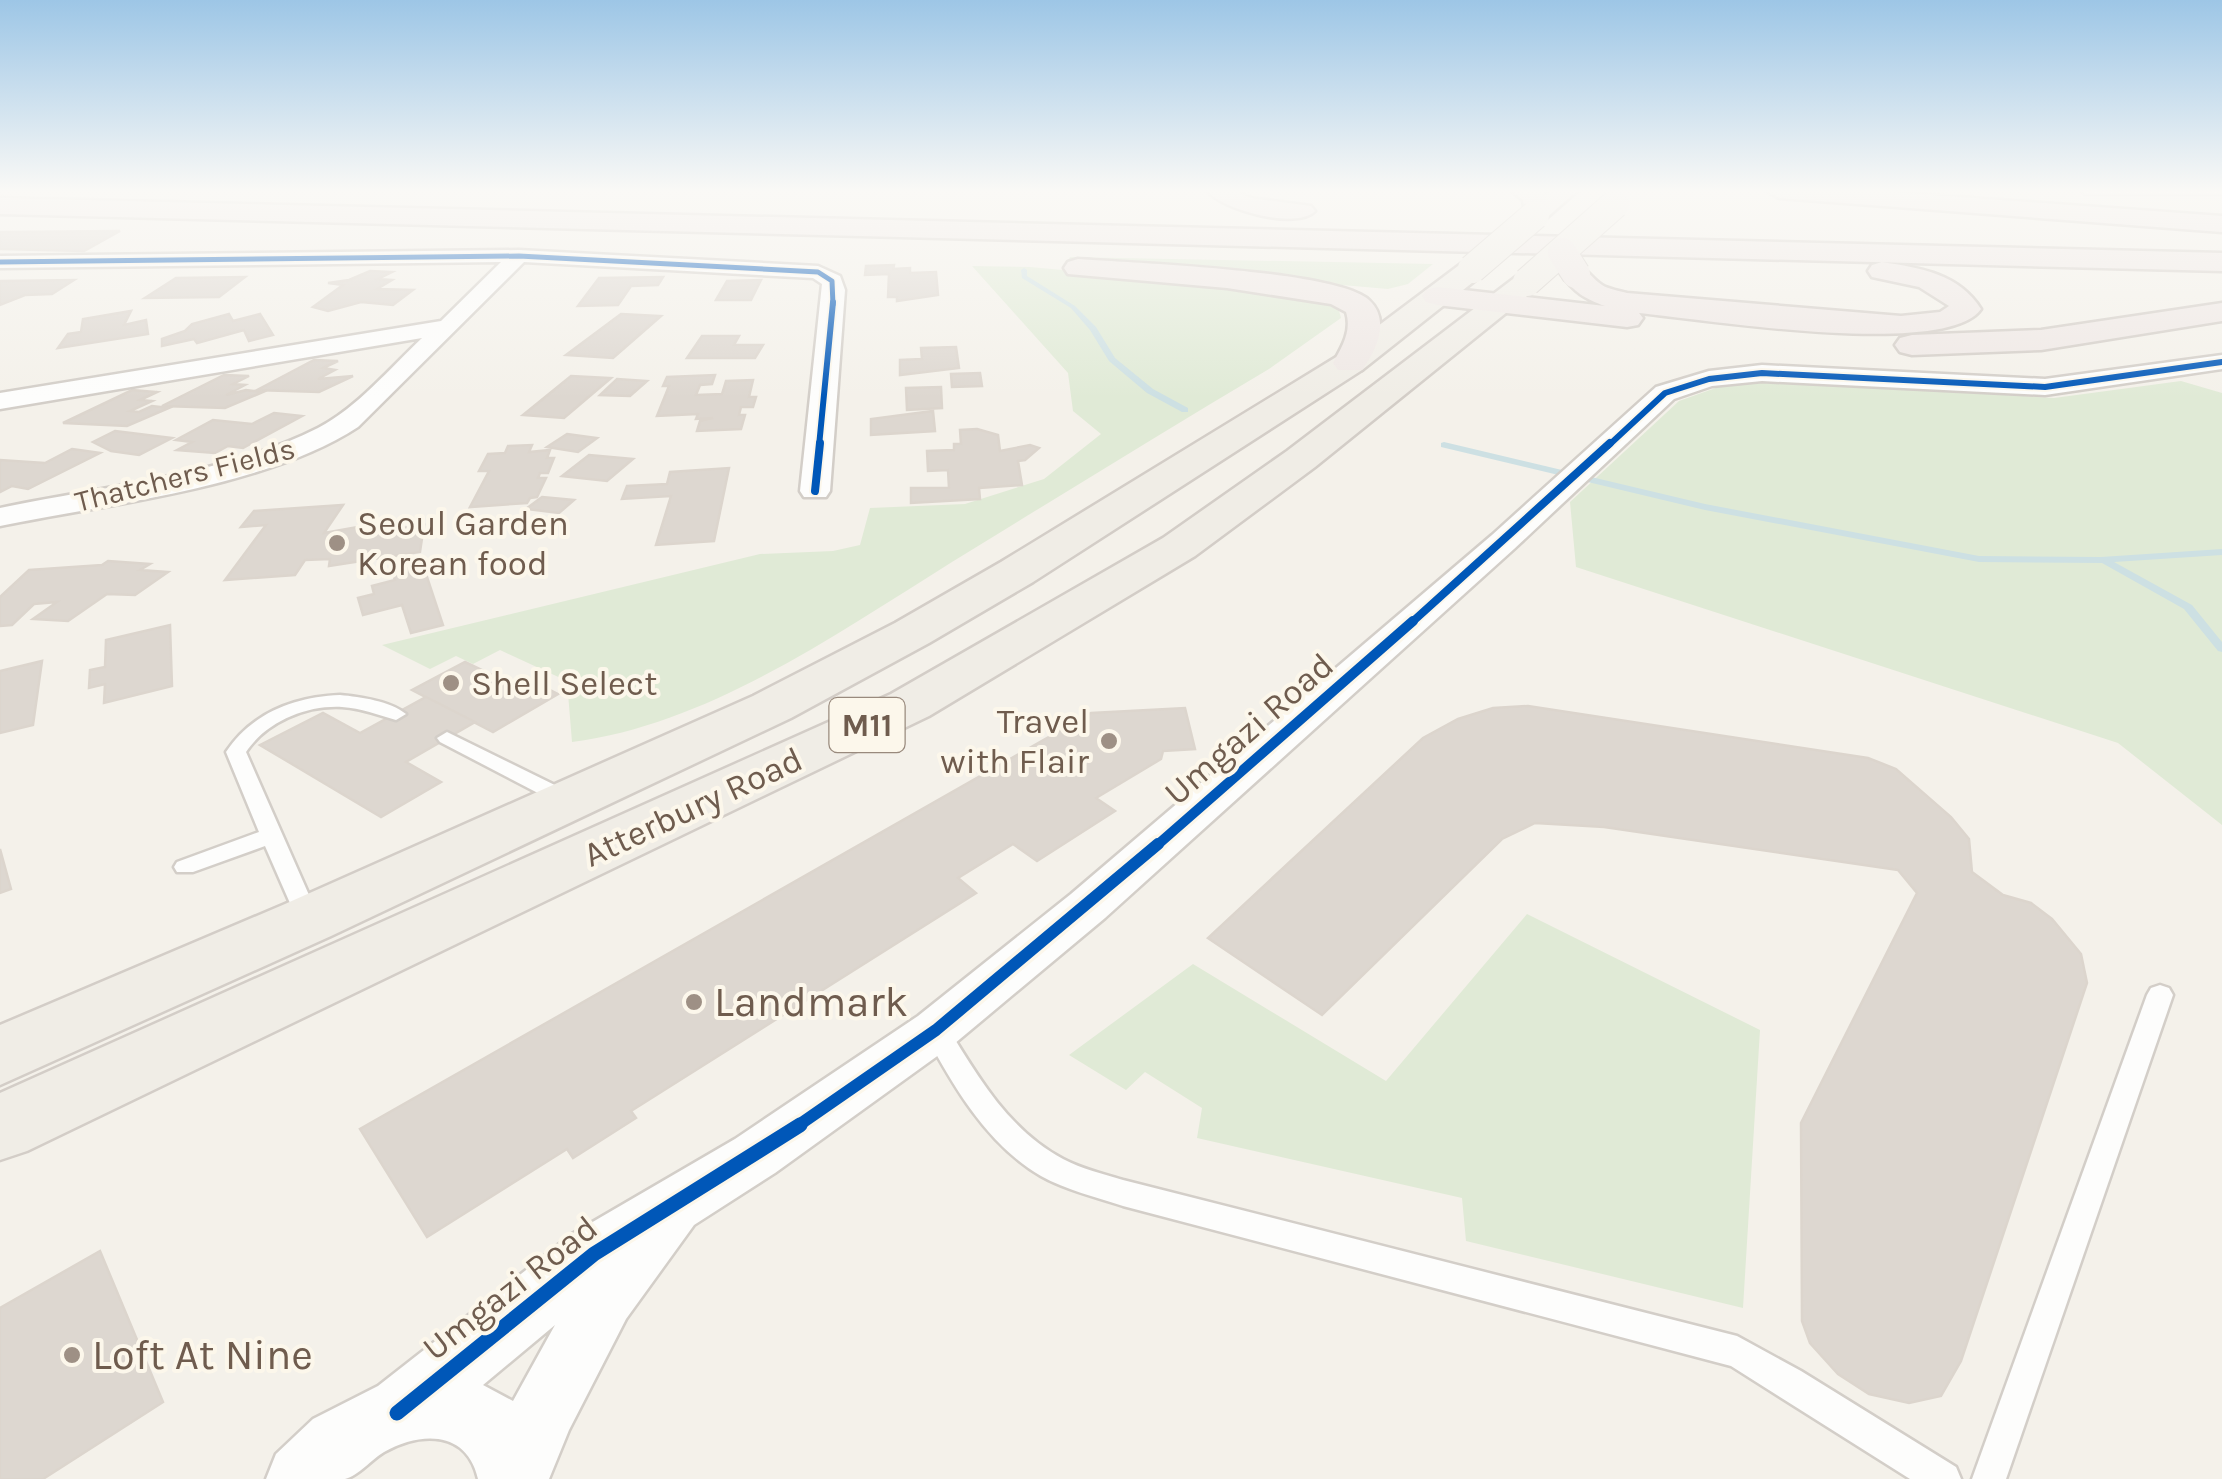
<svg xmlns="http://www.w3.org/2000/svg" width="2222" height="1479" viewBox="0 0 2222 1479" font-family="Karla,sans-serif">
	<rect width="100%" height="100%" fill="#f4f1ea"/>
	<g fill="#e0ead6">
		<polygon points="1070,257 1433,264 1408,284 1388,289 1068,261"/>
		<path d="M 972,266 L 1030,267 L 1302,292 L 1338,307 L 1341,318 L 1269,369 C 1163,432 1058,497 952,562 C 838,633 708,725 572,742 L 567,681 L 500,650 L 473,664 L 456,656 L 430,669 L 382,645 L 760,554 L 833,551 L 860,545 L 870,508 L 965,504 L 1044,479 L 1101,434 L 1073,411 L 1068,373 Z"/>
		<polygon points="1782,381 2054,398 2181,381 2222,393 2222,825 2118,743 1576,567 1570,502 1679,401 1724,385"/>
		<polygon points="1527,914 1760,1030 1743,1308 1466,1241 1462,1198 1197,1138 1202,1108 1145,1072 1126,1090 1069,1055 1193,964 1386,1081"/>
	</g>
	<g fill="none" stroke-linecap="round" stroke-linejoin="round">
		<g fill="#cde0e3" fill-rule="evenodd">
			<polygon points="1024,268 1027,270 1027,276 1075,306 1096,327 1115,358 1153,389 1188,408 1188,412 1182,412 1147,393 1109,361 1090,330 1071,308 1022,278 1021,270"/>
			<polygon points="1444,442 1705,504 1979,556 2101,557 2222,549 2222,555 2114,562 2192,605 2222,642 2222,652 2218,651 2184,609 2102,563 1979,562 1705,510 1441,447 1441,443"/>
		</g>
	</g>
	<g fill="#ddd7d0" stroke="#dcd5cd" stroke-width="2.5">
		<polygon points="120,231 84,251 0,249 0,232"/>
		<polygon points="894,265 893,269 910,268 910,273 936,272 938,295 897,301 897,297 888,297 889,274 865,275 866,266"/>
		<polygon points="370,271 392,272 378,279 392,280 377,289 413,290 393,305 361,302 328,311 313,307 343,285 328,283 349,280"/>
		<polygon points="245,277 219,297 145,298 176,278"/>
		<polygon points="663,277 658,285 631,286 618,305 578,306 599,278"/>
		<polygon points="74,280 52,294 25,295 0,305 0,281"/>
		<polygon points="761,280 751,300 716,300 727,281"/>
		<polygon points="131,311 124,325 146,320 148,334 58,348 68,334 81,332 83,319"/>
		<polygon points="229,314 233,321 260,314 273,335 249,341 244,330 197,343 194,339 162,346 162,339 185,331 192,324"/>
		<polygon points="621,314 661,316 613,358 566,355"/>
		<polygon points="702,336 739,336 734,345 763,345 755,358 687,358"/>
		<polygon points="956,347 959,368 900,375 900,360 922,359 921,348"/>
		<polygon points="314,360 338,361 323,368 335,370 318,379 353,376 319,392 257,390"/>
		<polygon points="980,373 982,386 952,387 951,374"/>
		<polygon points="224,375 249,376 233,384 245,385 226,395 246,390 263,392 225,408 162,406"/>
		<polygon points="715,375 712,384 700,385 696,395 722,394 726,381 753,380 749,397 756,397 753,407 741,407 739,415 745,415 741,429 697,431 700,421 713,418 696,419 698,414 657,416 669,386 663,386 667,377"/>
		<polygon points="571,376 611,378 564,418 523,415"/>
		<polygon points="617,379 647,381 630,396 600,395"/>
		<polygon points="941,387 942,408 907,410 906,388"/>
		<polygon points="132,390 157,392 140,400 152,401 130,411 139,412 152,406 169,408 127,426 63,423"/>
		<polygon points="933,411 935,431 871,435 871,419"/>
		<polygon points="274,413 302,416 243,448 228,446 215,453 177,450 192,442 176,440 213,420 252,424"/>
		<polygon points="977,429 998,435 1000,451 1030,445 1039,448 1025,460 1018,461 1022,485 979,488 980,499 911,503 911,488 949,488 948,470 928,471 927,451 954,450 954,444 961,444 960,430"/>
		<polygon points="115,431 172,438 139,455 111,451 93,442"/>
		<polygon points="567,434 597,438 578,452 547,447"/>
		<polygon points="532,445 529,452 550,450 547,458 554,458 548,473 540,473 538,478 546,478 537,497 530,498 527,503 470,507 489,471 479,471 488,454 505,453 508,446"/>
		<polygon points="72,449 100,453 28,489 12,486 0,492 0,460 45,463"/>
		<polygon points="589,455 633,459 607,481 562,476"/>
		<polygon points="729,468 714,541 656,545 671,496 622,499 627,486 667,484 670,472"/>
		<polygon points="542,497 574,500 559,513 526,509"/>
		<polygon points="343,505 324,533 397,520 395,529 424,525 420,552 329,566 330,559 305,560 295,575 225,580 266,525 241,527 254,511"/>
		<polygon points="108,561 150,564 140,570 168,572 135,595 107,594 68,621 33,619 57,602 34,604 12,625 0,626 0,597 29,570 102,565"/>
		<polygon points="423,565 443,625 411,633 402,605 363,615 358,598 374,594 372,586 395,580 392,572"/>
		<polygon points="170,625 172,686 104,703 105,684 89,688 90,670 105,667 106,640"/>
		<polygon points="42,661 33,725 0,733 0,671"/>
		<polygon points="465,662 515,686 528,679 558,694 493,732 412,690"/>
		<polygon points="426,697 475,722 406,762 441,782 381,817 260,745 323,713 360,733"/>
		<polygon points="1528,706 1868,758 1896,769 1951,817 1969,839 1972,872 2003,895 2031,903 2052,919 2081,954 2087,983 1961,1361 1941,1396 1909,1403 1869,1394 1838,1374 1810,1343 1802,1321 1801,1123 1917,893 1898,870 1604,827 1535,823 1502,839 1322,1015 1208,938 1423,738 1458,719 1493,708"/>
		<polygon points="1185,708 1195,749 1163,751 1161,759 1096,798 1115,811 1037,861 1013,844 958,878 976,893 631,1111 636,1118 573,1158 567,1149 427,1237 360,1129 1091,713"/>
		<polygon points="0,849 11,889 0,893"/>
		<polygon points="100,1251 163,1402 43,1479 0,1479 0,1308"/>
	</g>
	<g fill="none" stroke-linecap="round" stroke-linejoin="round">
		<g stroke="#d3cec8" stroke-width="5">
			<g id="service">
				<polygon points="2082,191 2222,191 2222,194 2086,194"/>
				<path d="M 340,695 C 361,697 390,701 406,714 L 396,720 C 378,715 361,708 342,707 C 306,705 266,722 246,752 L 320,920 L 316,926 L 300,926 L 265,846 L 193,872 L 177,872 L 174,867 L 177,862 L 259,832 L 226,752 C 252,713 294,697 340,695 Z"/>
				<polygon points="447,732 573,794 577,799 566,806 559,804 440,742 437,738"/>
				<polygon points="2160,985 2169,988 2173,995 2006,1479 1972,1479 2147,995 2151,988"/>
				<path d="M 936,1020 L 945,1023 C 976,1074 1008,1130 1063,1159 C 1082,1169 1103,1174 1123,1180 L 1737,1336 L 1801,1371 L 1956,1467 L 1961,1479 L 1910,1479 L 1731,1366 L 1123,1206 C 1096,1197 1066,1190 1041,1176 C 986,1144 952,1084 923,1030 L 927,1023 Z"/>
			</g>
		</g>
		<g stroke="#d3cec8" stroke-width="5">
			<g id="minor">
				<path d="M 519,250 L 818,266 L 840,276 L 845,290 L 830,491 L 826,497 L 804,497 L 800,491 L 822,284 L 813,278 L 524,262 L 358,427 C 267,487 108,504 0,526 L 0,508 C 100,487 228,474 318,428 C 357,408 390,368 422,338 L 0,409 L 0,393 L 441,321 L 501,262 L 0,268 L 0,256 Z"/>
				<path d="M 2222,355 L 2222,369 L 2045,395 L 1762,381 L 1712,386 L 1674,399 L 1514,549 L 1105,918 L 954,1044 L 775,1173 L 694,1225 L 626,1319 L 569,1430 L 549,1479 L 478,1479 C 467,1431 422,1431 384,1452 C 372,1459 358,1476 345,1479 C 322,1479 290,1479 266,1479 L 276,1454 L 313,1419 L 378,1386 L 572,1234 L 735,1139 L 918,1016 L 1071,894 L 1492,535 L 1656,387 L 1709,371 L 1762,365 L 2045,379 ZM 555,1325 L 513,1401 L 483,1385 Z"/>
			</g>
		</g>
		<g stroke="#d3cdc7" stroke-width="5">
			<g id="primary">
				<polygon points="1550,191 1577,191 1544,220 1526,220 1522,215"/>
				<polygon points="1472,260 1482,263 1486,269 1482,275 1362,370 1033,582 929,643 791,718 331,936 0,1085 0,1025 285,904 753,696 895,623 1001,562 1338,356 1462,263"/>
				<polygon points="1527,273 1537,276 1542,282 1537,288 1315,467 1195,556 929,716 27,1151 0,1160 0,1093 891,694 1163,538 1287,451 1517,276"/>
			</g>
		</g>
		<g stroke="#d3cdc7" stroke-width="5">
			<g id="motorway">
				<path d="M 1207,191 L 1237,191 L 1250,198 L 1311,206 L 1315,211 C 1297,230 1223,210 1207,191 Z"/>
				<polygon points="1512,191 1544,192 1548,215 1544,220 1526,220 1523,200"/>
				<polygon points="1767,191 1876,191 2222,216 2222,232 1779,198"/>
				<polygon points="0,198 2222,253 2222,271 0,214"/>
				<path d="M 1078,259 C 1130,263 1336,270 1369,300 C 1391,320 1376,351 1362,370 L 1338,370 L 1333,363 C 1342,347 1352,331 1346,312 L 1331,304 L 1227,288 L 1068,274 L 1064,268 L 1068,262 Z"/>
				<path d="M 1882,262 C 1921,268 1959,274 1981,309 C 1947,359 1701,319 1639,313 L 1643,318 L 1638,325 L 1627,327 L 1437,305 L 1426,302 L 1422,296 L 1426,290 L 1437,287 L 1605,306 C 1585,299 1574,292 1561,274 L 1566,268 C 1587,263 1587,275 1602,285 C 1608,289 1620,291 1627,293 L 1901,316 L 1940,312 L 1949,306 L 1919,287 L 1872,277 L 1868,271 L 1872,265 Z"/>
				<polygon points="2222,303 2222,321 2041,350 1912,355 1900,352 1895,345 1900,338 1912,335 2041,330"/>
			</g>
		</g>
		<use href="#service" fill="#fdfdfc" fill-rule="evenodd"/>
		<use href="#minor" fill="#fdfdfc" fill-rule="evenodd"/>
		<use href="#primary" fill="#f0ede6" fill-rule="evenodd"/>
		<use href="#motorway" fill="#efe8e5" fill-rule="evenodd"/>
		<g stroke="#d3cdc7" stroke-width="30" stroke-linecap="butt">
			<g id="primary-bridge">
				<polyline points="1472,269 1535,215"/>
				<polyline points="1527,282 1615,204"/>
			</g>
		</g>
		<g stroke="#d3cdc7" stroke-width="30" stroke-linecap="butt">
			<polyline id="motorway-bridge" points="1562,252 1576,274"/>
		</g>
		<use href="#primary-bridge" stroke="#f0ede6" stroke-width="28"/>
		<use href="#motorway-bridge" stroke="#efe8e5" stroke-width="28"/>
		<g stroke="#fcf7eb" stroke-width="8">
			<polyline id="cycleway-far5" points="0,262 519,256 818,272 832,281 833,305"/>
		</g>
		<g stroke="#fcf7eb" stroke-width="10">
			<g id="cycleway-far4">
				<polyline points="819,446 833,302"/>
				<polyline points="1608,446 1665,393 1709,379 1762,373 2045,387 2222,362"/>
			</g>
		</g>
		<g stroke="#fcf7eb" stroke-width="12">
			<g id="cycleway-far3">
				<polyline points="815,491 820,443"/>
				<polyline points="1410,624 1610,443"/>
			</g>
		</g>
		<g stroke="#fcf7eb" stroke-width="16">
			<polyline id="cycleway-far2" points="1155,847 1413,621"/>
		</g>
		<g stroke="#fcf7eb" stroke-width="19">
			<polyline id="cycleway-far1" points="796,1127 936,1030 1158,844"/>
		</g>
		<g stroke="#fcf7eb" stroke-width="21">
			<polyline id="cycleway" points="397,1413 594,1254 800,1125"/>
		</g>
		<use href="#cycleway-far5" stroke="#0057b8" stroke-width="5"/>
		<use href="#cycleway-far4" stroke="#0057b8" stroke-width="6"/>
		<use href="#cycleway-far3" stroke="#0057b8" stroke-width="8"/>
		<use href="#cycleway-far2" stroke="#0057b8" stroke-width="10"/>
		<use href="#cycleway-far1" stroke="#0057b8" stroke-width="12"/>
		<use href="#cycleway" stroke="#0057b8" stroke-width="15"/>
	</g>
	<linearGradient id="sky" x2="0" y2="1"><stop stop-color="#9dc6e6"/><stop offset="0.48" stop-color="#faf9f6"/><stop offset="1" stop-color="#faf9f6" stop-opacity="0"/></linearGradient>
	<rect width="2222" height="398" fill="url(#sky)"/>
	<g fill="#9e9085" stroke="#fcf7eb" stroke-width="4">
		<circle cx="337" cy="543" r="10"/>
		<circle cx="451" cy="683" r="10"/>
		<circle cx="1109" cy="741" r="10"/>
		<circle cx="694" cy="1002" r="10"/>
		<circle cx="72" cy="1355" r="10"/>
	</g>
	<g text-anchor="middle" dominant-baseline="central" stroke-width="8" stroke-linejoin="round" paint-order="stroke">
		<g font-size="30" fill="#6f5c4e" stroke="#fcf7eb">
			<text transform="translate(185 475) rotate(-14)">Thatchers Fields</text>
		</g>
		<rect fill="#fcf7eb" stroke="#998a7d" stroke-width="2.5" x="829.5" y="698" width="75" height="54" rx="8"/>
		<g font-size="32" font-weight="bold" fill="#6f5c4e">
			<text x="867" y="725">M11</text>
		</g>
		<g font-size="35" fill="#6f5c4e" stroke="#fcf7eb" text-anchor="start">
			<text x="357" y="523">Seoul Garden<tspan x="357" dy="40">Korean food</tspan></text>
			<text x="471" y="683">Shell Select</text>
			<text x="1089" y="721" text-anchor="end">Travel<tspan x="1089" dy="40">with Flair</tspan></text>
		</g>
		<g font-size="35" fill="#6f5c4e" stroke="#fcf7eb">
			<text transform="translate(1249 729) rotate(-41)">Umgazi Road</text>
			<text transform="translate(693 807) rotate(-25)">Atterbury Road</text>
			<text transform="translate(510 1288) rotate(-38)">Umgazi Road</text>
		</g>
		<g font-size="42" fill="#6f5c4e" stroke="#fcf7eb" text-anchor="start">
			<text x="714" y="1002">Landmark</text>
			<text x="92" y="1355">Loft At Nine</text>
		</g>
	</g>
</svg>
